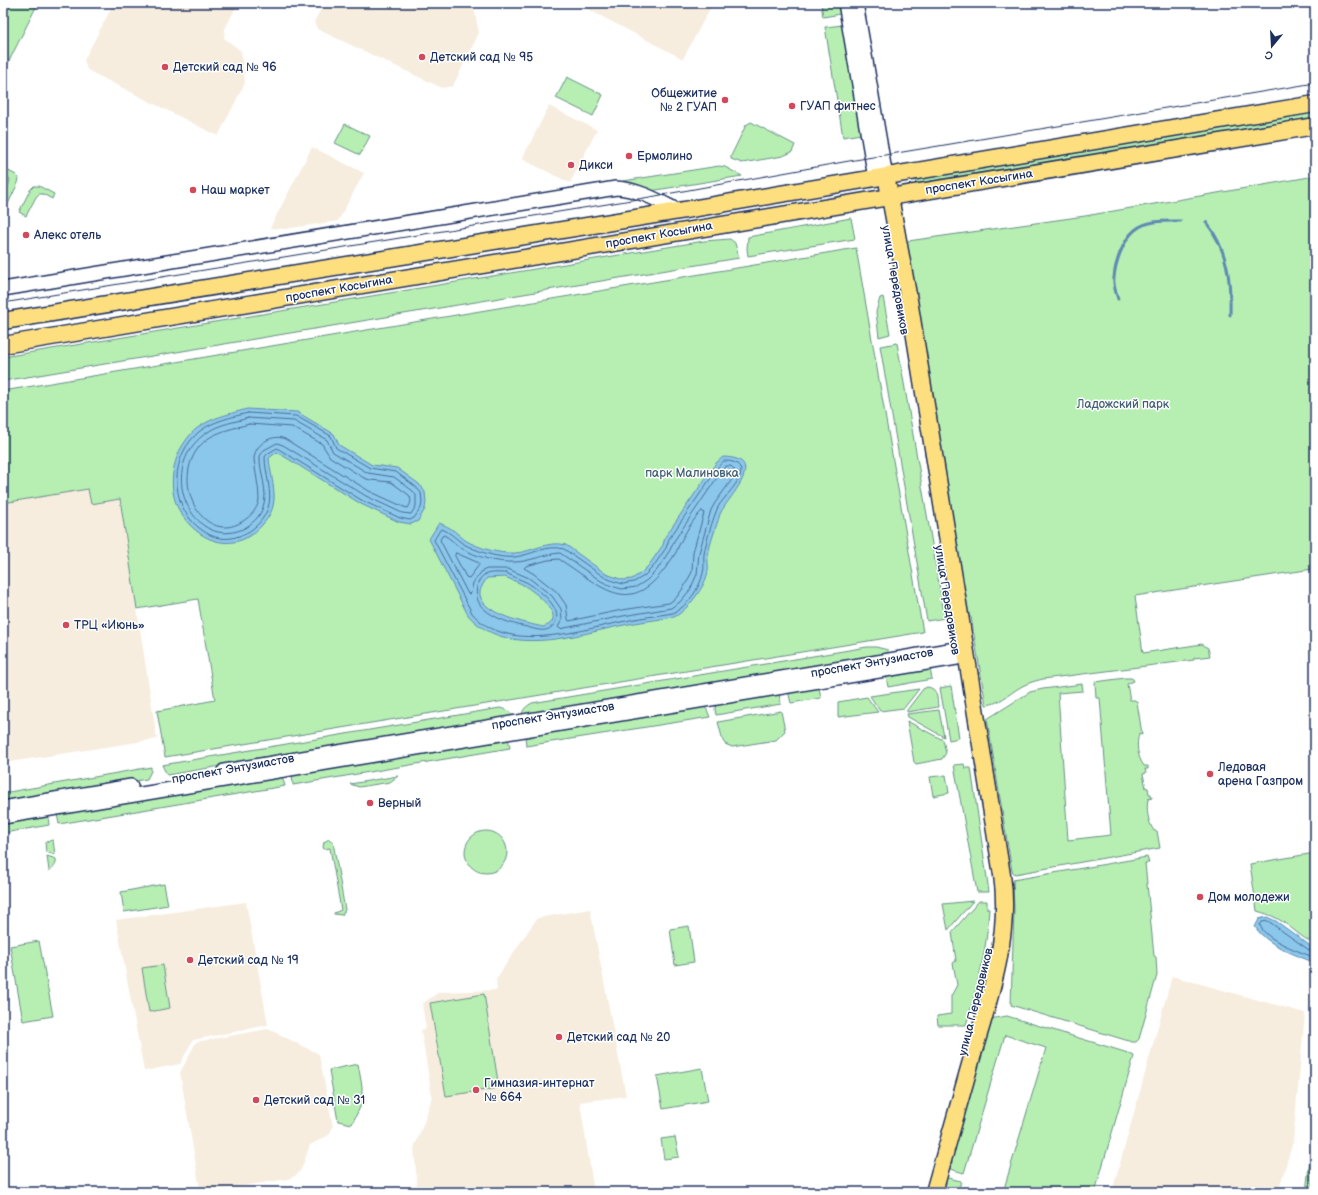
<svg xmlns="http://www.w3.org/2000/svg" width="1318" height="1195" viewBox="0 0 1318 1195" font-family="'Balsamiq Sans',sans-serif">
	<rect width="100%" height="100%" fill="#fff"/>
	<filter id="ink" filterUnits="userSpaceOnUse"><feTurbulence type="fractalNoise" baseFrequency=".025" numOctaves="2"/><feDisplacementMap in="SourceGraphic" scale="8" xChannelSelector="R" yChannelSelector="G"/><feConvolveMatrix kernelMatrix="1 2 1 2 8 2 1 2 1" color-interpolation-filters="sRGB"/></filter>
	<g filter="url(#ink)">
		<g fill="#f6eddf">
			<polygon points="114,3 238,3 225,29 224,38 241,51 245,83 218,136 87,70 84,60"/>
			<polygon points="324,3 473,3 479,33 453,86 442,88 317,29 314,22"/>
			<polygon points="576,3 713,3 683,59"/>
			<polygon points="549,106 597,130 570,183 522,159"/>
			<polygon points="312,147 364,173 338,221 285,229 270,228"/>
			<polygon points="89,489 120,499 157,739 3,763 3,503"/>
			<polygon points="246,902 268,1025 193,1040 180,1064 144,1071 116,920"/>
			<polygon points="590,909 626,1096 580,1102 594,1192 412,1192 417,1184 414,1148 423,1125 432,1097 421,1030 426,1029 422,1004 439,992 497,990 496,979 537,918"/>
			<polygon points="1172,976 1305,1013 1293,1142 1278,1192 1112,1192"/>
			<polygon points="268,1029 319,1054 333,1127 329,1135 310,1145 301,1170 295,1176 288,1179 203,1192 200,1189 180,1073 196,1042"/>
		</g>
		<g fill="#b7efb2" stroke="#698f88">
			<polygon points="3,3 38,3 3,73"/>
			<polygon points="821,3 839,3 841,14 823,17"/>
			<polygon points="843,25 861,134 843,137 825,27"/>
			<polygon points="567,77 603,95 593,116 556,98"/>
			<polygon points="1315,112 1315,117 916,185 915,180"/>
			<polygon points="751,122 795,145 792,152 783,156 742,163 731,159 731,156 746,125"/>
			<polygon points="345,124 370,136 360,155 335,143"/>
			<polygon points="719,166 725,167 742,176 650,191 623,181"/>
			<path d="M 3,168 L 16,175 L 19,178 L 18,183 L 7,206 L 3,204 C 3,192 9,189 10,179 L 3,174 Z"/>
			<path d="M 1315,176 L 1315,569 L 1313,569 L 1135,596 L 1143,653 L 1202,644 L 1208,648 L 1210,656 L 1194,658 L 1194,660 L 1043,679 C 1035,681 1027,683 1019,688 C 1009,694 999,704 986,705 L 971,617 L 966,617 L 901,242 L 1085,216 Z"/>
			<polygon points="34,186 39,186 54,194 52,199 43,194 39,194 36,197 26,216 19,212 30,190"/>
			<polygon points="851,218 855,239 748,256 747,249 748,237"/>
			<polygon points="730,239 735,243 739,258 3,381 3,357 704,241"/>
			<polygon points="856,248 923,632 165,757 157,711 215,700 198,599 137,609 120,499 91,504 88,489 3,503 3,391"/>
			<polygon points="883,297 890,334 879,337 876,312 880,298"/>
			<polygon points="897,343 945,618 927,621 880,346"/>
			<path d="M 867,647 L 876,647 L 888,650 L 888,655 L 522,716 C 522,709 527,706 532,703 Z"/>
			<polygon points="930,669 932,679 888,687 886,676"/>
			<path d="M 1125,678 L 1131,678 L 1133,679 L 1134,681 L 1127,684 L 1130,700 L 1135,700 L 1137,702 L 1142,734 L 1139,733 C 1136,745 1137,756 1144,766 L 1148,766 L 1148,769 L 1145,769 L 1146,773 L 1143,774 L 1146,788 L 1148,788 L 1149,794 L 1151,794 L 1152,798 L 1148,799 C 1146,810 1148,822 1154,831 L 1157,831 L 1160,848 L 1015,874 L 1012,871 L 987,719 L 1030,692 L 1043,689 L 1082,684 L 1083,691 L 1058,693 L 1068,840 L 1111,835 L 1100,698 L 1096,698 L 1095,682 Z"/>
			<polygon points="951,686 959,738 949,740 940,688"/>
			<polygon points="819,687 821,698 791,703 789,695 790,692"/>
			<path d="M 927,687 C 938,688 937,698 938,707 L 907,712 L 907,710 L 923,689 Z"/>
			<polygon points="919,689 904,708 880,711 870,696"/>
			<polygon points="779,694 781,704 716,715 715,709 716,704"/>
			<polygon points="867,697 878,712 838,717 838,702"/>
			<polygon points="704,706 707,710 710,717 526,746 525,735"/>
			<path d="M 500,708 C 507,710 510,711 514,717 L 167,775 L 162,765 Z"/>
			<polygon points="939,710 944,737 908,717 907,714"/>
			<polygon points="781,711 785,731 776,740 732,747 725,744 723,741 718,722"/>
			<polygon points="907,721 943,740 946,753 942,759 916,764 914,762"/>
			<polygon points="508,738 510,748 293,785 292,774"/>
			<polygon points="964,764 965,768 971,768 989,892 977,892 954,765"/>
			<polygon points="151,767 151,771 147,779 3,802 3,795 9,792"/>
			<polygon points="946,775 949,793 933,796 930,777"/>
			<polygon points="282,776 285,786 59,824 57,814"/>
			<polygon points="398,776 390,782 359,787 350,784"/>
			<polygon points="48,815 49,825 4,833 3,823"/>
			<circle cx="486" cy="852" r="21"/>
			<polygon points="329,839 333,842 345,910 342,915 334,914 334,913 341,910 330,848 324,849 323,847 324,842"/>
			<polygon points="53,840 55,855 46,852 45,842"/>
			<path d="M 1315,853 L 1315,944 C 1301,938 1291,926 1278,919 C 1271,915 1264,913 1257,911 L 1250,864 Z"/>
			<path d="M 47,856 L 56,859 C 57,865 54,867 49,871 Z"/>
			<polygon points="1147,857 1149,863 1145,863 1154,956 1156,957 1157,975 1139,1039 1136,1042 1132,1042 1011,1005 1014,911 1013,880"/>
			<polygon points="164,884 168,905 124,912 121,892"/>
			<polygon points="973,901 948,930 943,904"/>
			<path d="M 979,901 L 987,901 L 987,909 L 989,909 C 987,950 978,986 966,1025 L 938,1025 L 937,1016 L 951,1014 L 951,996 L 957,985 L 953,963 L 956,961 L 952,932 Z"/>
			<polygon points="689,926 694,962 675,965 670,929"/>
			<polygon points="39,941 53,1016 23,1021 10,946"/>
			<polygon points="163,965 170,1008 149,1012 142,968"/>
			<polygon points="484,994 499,1088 446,1096 430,1003"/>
			<polygon points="1007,1016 1128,1053 1134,1056 1095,1192 1003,1192 1046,1048 1005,1035 964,1173 947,1168 989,1019"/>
			<polygon points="358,1064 362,1086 362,1103 352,1124 338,1121 329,1070"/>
			<polygon points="702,1068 708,1101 663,1109 657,1076"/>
			<polygon points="1315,1079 1315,1192 1306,1192 1313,1132 1313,1083"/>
			<polygon points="675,1137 679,1157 664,1159 661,1139"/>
			<polygon points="944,1177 961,1181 958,1192 940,1192"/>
		</g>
		<g fill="#8bc7ea" stroke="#5e8ab2" fill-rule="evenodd">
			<path d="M 247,409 L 297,412 L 334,434 L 339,445 L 372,465 L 397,468 L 419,484 L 425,492 L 426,502 L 425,509 L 418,521 L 411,524 L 399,522 L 361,504 L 277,452 L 269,458 C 270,471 275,488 274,500 C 273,514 264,524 254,533 C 225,555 191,536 177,506 C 169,487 172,465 181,448 C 186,440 191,432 199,427 C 213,417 230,414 247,409 Z"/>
			<path d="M 723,457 C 770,458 728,497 720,514 C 716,528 710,542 708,556 C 707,561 709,566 708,571 C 706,586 687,611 674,617 C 656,620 637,622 619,626 C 573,636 505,658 468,615 L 429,539 L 439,523 C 444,525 449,527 453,530 C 457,533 461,537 465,540 C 478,548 499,554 515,553 C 532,552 548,540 566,545 L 606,574 L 623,580 L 632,579 L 641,573 L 649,565 L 663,545 L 665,537 L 716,463 ZM 505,577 C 511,580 519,582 525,586 C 536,593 570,619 543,627 C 526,623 484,615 480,595 C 479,589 484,583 487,578 Z"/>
			<path d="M 1267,917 L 1276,921 L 1312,947 L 1315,948 L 1315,963 C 1294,954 1268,946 1255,927 L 1259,919 Z"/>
		</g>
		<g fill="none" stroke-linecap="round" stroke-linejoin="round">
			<g stroke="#486c96" stroke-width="1">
				<path d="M 248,413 L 296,416 L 331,436 L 336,448 L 370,468 L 396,472 L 416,487 L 421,493 L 422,502 L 421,508 L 414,518 L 410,520 L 400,518 L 363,501 L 277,448 L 267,454 L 265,457 C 265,473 273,493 268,508 C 264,519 256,528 246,533 C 228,542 214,540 198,527 C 169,503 170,455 200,431 C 213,421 232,417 248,413 Z"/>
				<path d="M 248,418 L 294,421 L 327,440 L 333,452 L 368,473 L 394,477 L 413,491 L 416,495 L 416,506 L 411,514 L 402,513 L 366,496 L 283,445 L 277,443 L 264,450 L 260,456 C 259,472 269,491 263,507 C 260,517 252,524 243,529 C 229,535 215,534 203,525 C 173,500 174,453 208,432 C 219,424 235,422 248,418 Z"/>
				<path d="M 249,424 L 292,427 L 322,444 L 330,457 L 364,478 L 370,480 L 391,482 L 409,495 C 412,500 411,503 408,508 L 404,507 L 369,491 L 285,439 C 272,433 254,445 254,459 C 255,472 259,486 259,499 C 258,507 253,514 246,519 C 203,552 164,475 206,440 C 218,431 235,428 249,424 Z"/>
				<path d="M 724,461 C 731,461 740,462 741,471 C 741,482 723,498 718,507 C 713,518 706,542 704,554 C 703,560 705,567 703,573 C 700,588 687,607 673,613 C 655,616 638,618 621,622 C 577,631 506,654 472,613 L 434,540 L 440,530 L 442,529 C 450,532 455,538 462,543 C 475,551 500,559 515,557 C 531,555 548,544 564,549 L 604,577 L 613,581 L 623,584 L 634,582 L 644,576 L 653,567 L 666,548 L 669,539 L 719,466 Z"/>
				<path d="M 726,466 L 731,466 L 734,469 L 735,472 L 733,478 L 715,503 L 711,510 L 699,553 L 697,574 L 690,590 L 680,602 L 671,608 L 623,616 L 560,629 L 558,627 L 562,620 L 561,609 L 552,596 L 529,578 L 508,569 L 487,569 L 482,571 L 473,583 L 471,593 L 468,594 L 440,540 L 442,536 L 444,535 C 450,538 455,544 461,548 C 477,557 497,563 515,562 C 528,562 545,554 560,553 L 601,581 L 611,586 L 622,589 L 636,587 L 647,580 L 657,570 L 670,550 L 674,541 L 723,469 Z"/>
				<path d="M 702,511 L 704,513 L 693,552 L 692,572 L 684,587 L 676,598 L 669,603 L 622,610 L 569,621 L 568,619 L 566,605 L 557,592 L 534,574 L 524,568 L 526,566 L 548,560 L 559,559 C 609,592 633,621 675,554 C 677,551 678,547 680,543 C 685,533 693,519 702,511 Z"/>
				<polygon points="456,553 479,563 479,565 469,578 466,577 455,556"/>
				<path d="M 506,573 C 512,576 519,579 526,582 C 537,588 564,608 555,623 C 548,634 538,630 527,627 C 512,624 495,619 483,608 C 474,600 474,582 484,575 C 489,572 500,573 506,573 Z"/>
				<path d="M 1315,951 L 1309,950 L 1268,921 L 1262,922 L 1260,925 C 1264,940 1302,952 1315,958"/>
			</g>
			<g stroke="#5e8ab2" stroke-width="3">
				<path d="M 1206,222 C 1228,250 1231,280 1230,315"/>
				<path d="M 1118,299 C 1116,292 1113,286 1114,278 C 1115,263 1123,240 1135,230 C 1147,220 1165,221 1180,221"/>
			</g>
			<g stroke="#1b2f5e" stroke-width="16">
				<g id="minor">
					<polyline points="845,3 875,178"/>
					<polyline points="856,3 886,177"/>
					<path d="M 3,289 L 616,188 C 638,189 659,201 679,211"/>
					<polyline points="224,771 937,652 955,649 966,651"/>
					<polyline points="3,808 131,786"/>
					<polyline points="3,817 957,658 966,651"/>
				</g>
			</g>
			<g stroke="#1b2f5e" stroke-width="19">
				<g id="major">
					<path d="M 888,186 L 909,300 L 1002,875 C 1011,935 990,997 973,1054 C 960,1100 947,1146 934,1192"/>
					<polyline points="3,321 679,211 1315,104"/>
					<polyline points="3,345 1315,126"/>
				</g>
			</g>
			<use href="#minor" stroke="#fff" stroke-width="13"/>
			<use href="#major" stroke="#fedf80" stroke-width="16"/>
			<polyline stroke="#1b2f5e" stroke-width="1" points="3,303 650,197 849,161 1315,83"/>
		</g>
	</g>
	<g fill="#d1495b" stroke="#fff" stroke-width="1.5">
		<circle cx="422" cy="57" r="4"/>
		<circle cx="165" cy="67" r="4"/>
		<circle cx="725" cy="100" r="4"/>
		<circle cx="792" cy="106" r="4"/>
		<circle cx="629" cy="156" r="4"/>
		<circle cx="571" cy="165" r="4"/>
		<circle cx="193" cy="190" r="4"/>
		<circle cx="26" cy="235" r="4"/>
		<circle cx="66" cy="625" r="4"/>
		<circle cx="1210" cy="774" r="4"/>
		<circle cx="370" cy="803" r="4"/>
		<circle cx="1200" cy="897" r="4"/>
		<circle cx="190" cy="960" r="4"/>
		<circle cx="559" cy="1037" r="4"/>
		<circle cx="476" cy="1090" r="4"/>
		<circle cx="256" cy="1100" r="4"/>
	</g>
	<g text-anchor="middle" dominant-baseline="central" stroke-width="3" stroke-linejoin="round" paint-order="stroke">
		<g font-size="12" fill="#1b2f5e" stroke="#fff" text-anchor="start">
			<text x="430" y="57">Детский сад № 95</text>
			<text x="173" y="67">Детский сад № 96</text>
			<text x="717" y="93" text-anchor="end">Общежитие<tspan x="717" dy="14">№ 2 ГУАП</tspan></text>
			<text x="800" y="106">ГУАП фитнес</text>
			<text x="637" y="156">Ермолино</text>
			<text x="579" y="165">Дикси</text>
			<text x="201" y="190">Наш маркет</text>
			<text x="34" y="235">Алекс отель</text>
			<text x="74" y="625">ТРЦ «Июнь»</text>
			<text x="1218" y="767">Ледовая<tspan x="1218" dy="14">арена Газпром</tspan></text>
			<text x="378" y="803">Верный</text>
			<text x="1208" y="897">Дом молодежи</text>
			<text x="198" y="960">Детский сад № 19</text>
			<text x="567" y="1037">Детский сад № 20</text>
			<text x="484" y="1083">Гимназия-интернат<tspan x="484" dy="14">№ 664</tspan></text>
			<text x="264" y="1100">Детский сад № 31</text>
		</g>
		<g font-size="12" fill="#1b2f5e" stroke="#fff">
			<text transform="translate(979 182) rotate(-9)">проспект Косыгина</text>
			<text transform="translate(659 235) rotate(-10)">проспект Косыгина</text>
			<text transform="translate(895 280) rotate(80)">улица Передовиков</text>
			<text transform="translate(339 289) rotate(-10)">проспект Косыгина</text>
			<text transform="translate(947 600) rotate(81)">улица Передовиков</text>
			<text transform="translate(872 663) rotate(-10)">проспект Энтузиастов</text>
			<text transform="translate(553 716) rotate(-9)">проспект Энтузиастов</text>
			<text transform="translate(233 769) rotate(-10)">проспект Энтузиастов</text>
			<text transform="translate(976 1002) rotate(-76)">улица Передовиков</text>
		</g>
		<g font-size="12" fill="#425f73" stroke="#fff">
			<text x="1123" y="404">Ладожский парк</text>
			<text x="692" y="473">парк Малиновка</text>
		</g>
	</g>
	<rect width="1318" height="1195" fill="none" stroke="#fff" stroke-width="16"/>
	<rect x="8" y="8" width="1302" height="1179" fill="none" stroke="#1b2f5e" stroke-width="1.5" filter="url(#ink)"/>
	<g transform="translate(1272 46) rotate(198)" stroke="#ffffff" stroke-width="3" paint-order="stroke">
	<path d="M0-3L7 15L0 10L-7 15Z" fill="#1b2f5e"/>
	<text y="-6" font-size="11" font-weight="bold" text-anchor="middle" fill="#1b2f5e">С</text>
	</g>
</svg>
